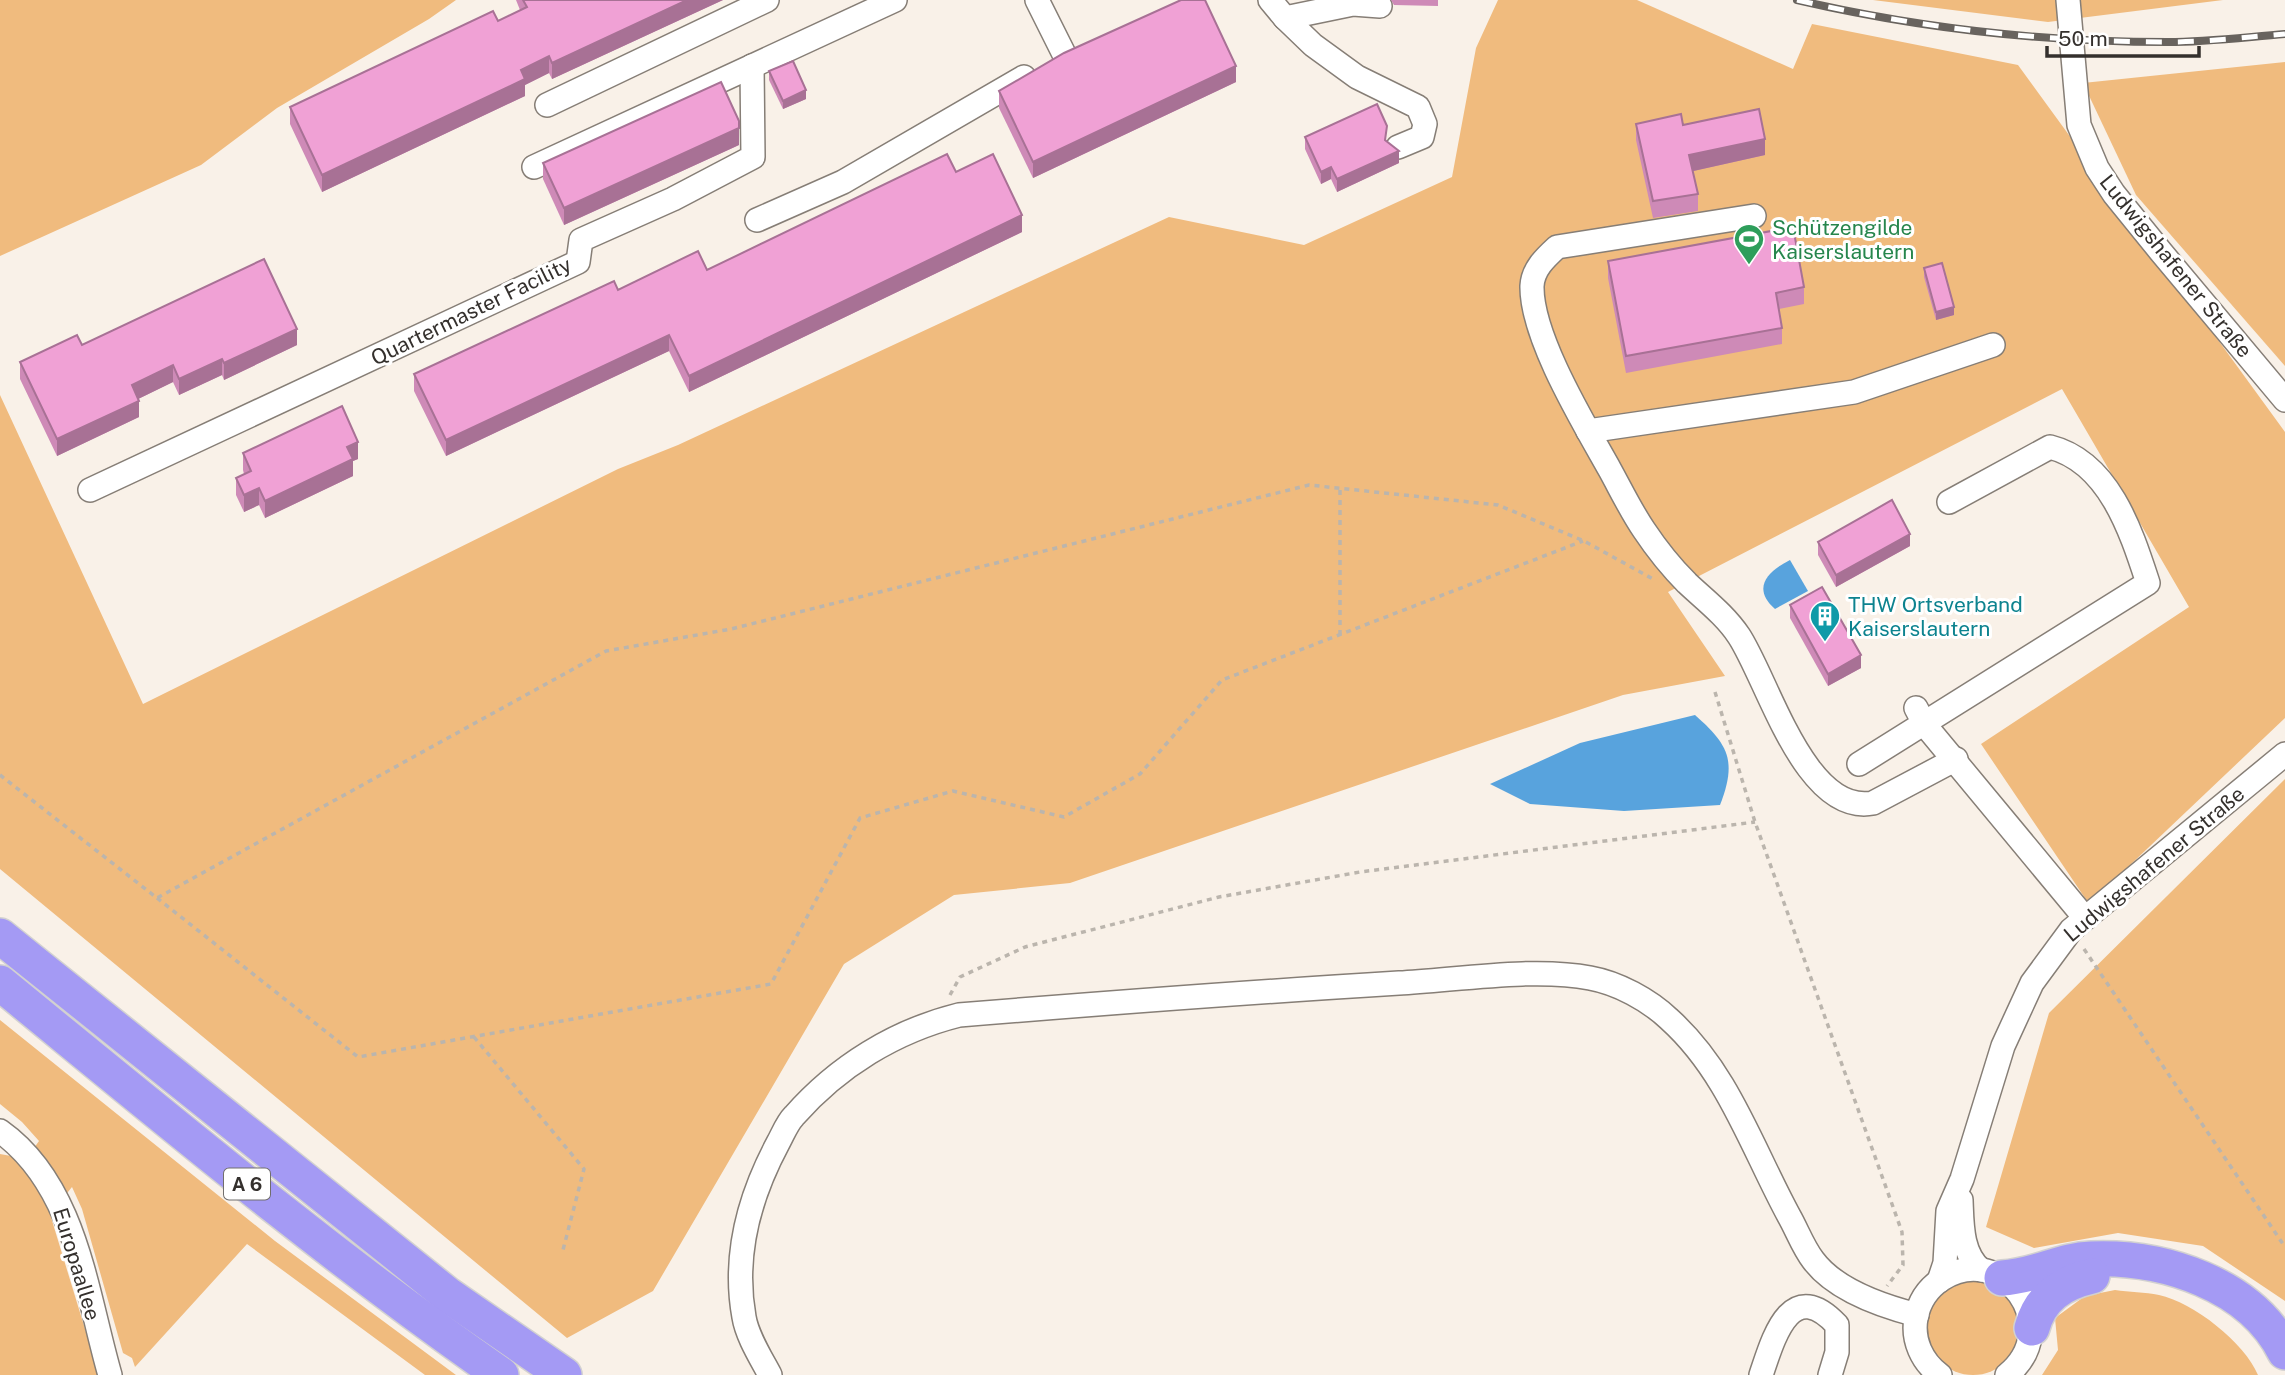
<svg xmlns="http://www.w3.org/2000/svg" width="2285" height="1375" viewBox="0 0 2285 1375" font-family="'Public Sans',sans-serif">
	<rect width="100%" height="100%" fill="#f9f1e8"/>
	<g fill="#f0bb7e">
		<polygon points="0,0 456,0 429,19 277,108 201,165 0,256"/>
		<polygon points="1498,0 1637,0 1793,69 1812,24 2018,65 2285,432 2285,718 2089,904 1981,744 2189,607 2062,389 1668,592 1725,676 1623,695 1070,883 954,895 844,964 653,1291 567,1338 0,869 0,395 143,704 618,469 678,445 1169,217 1304,245 1452,177 1476,48"/>
		<polygon points="1873,0 2223,0 2048,22"/>
		<polygon points="2285,62 2285,366 2136,195 2083,83"/>
		<polygon points="2285,779 2285,1301 2203,1246 2118,1233 2034,1248 1986,1227 2049,1013"/>
		<polygon points="0,1020 275,1241 456,1375 425,1375 247,1244 135,1367 132,1358 123,1353 82,1209 72,1187 50,1214 99,1375 0,1375 0,1154 11,1156 22,1165 39,1141 22,1122 0,1104"/>
		<circle cx="1973" cy="1328" r="47"/>
		<path d="M 2115,1290 C 2129,1292 2145,1292 2159,1295 C 2193,1302 2245,1343 2258,1375 L 2042,1375 L 2058,1350 L 2055,1318 L 2085,1296 Z"/>
	</g>
	<g fill="#58a3dd">
		<path d="M 1790,560 L 1808,591 L 1775,609 C 1751,588 1768,571 1790,560 Z"/>
		<path d="M 1695,715 C 1729,745 1737,761 1720,805 L 1624,811 L 1530,804 L 1490,784 L 1580,743 Z"/>
	</g>
	<g fill="none" stroke-linecap="round" stroke-linejoin="round">
		<g stroke="#867e76" stroke-width="26">
			<g id="minor">
				<polyline points="1037,0 1064,54"/>
				<polyline points="1270,0 1285,18 1353,4 1380,6"/>
				<polyline points="2068,0 2079,125 2097,168 2114,194 2161,252 2285,400"/>
				<polyline points="1285,18 1313,45 1357,77 1418,107 1425,124 1422,137 1398,147"/>
				<polyline points="547,105 767,0"/>
				<polyline points="534,167 895,0"/>
				<path d="M 1754,216 L 1557,247 C 1545,258 1533,269 1532,286 C 1531,337 1585,425 1610,470 C 1621,490 1631,511 1644,530 C 1656,548 1672,568 1687,583 C 1705,600 1725,615 1739,636 C 1768,680 1805,816 1873,803 L 1956,759"/>
				<polyline points="757,220 843,182 1024,77"/>
				<polyline points="1588,431 1854,392 1993,345"/>
				<polyline points="90,490 578,262 581,240 673,199 753,157 752,66"/>
				<polyline points="1916,708 1925,725 2085,918"/>
				<path d="M 1859,764 L 2148,583 C 2131,531 2109,462 2050,447 L 1949,502"/>
				<path d="M 0,1131 C 76,1185 86,1292 110,1375"/>
				<path d="M 1961,1200 C 1962,1224 1961,1253 1981,1270"/>
				<polyline points="1939,1281 1945,1263 1948,1211 1962,1179 2003,1046 2032,983 2071,930 2285,754"/>
				<path d="M 770,1375 C 761,1358 747,1336 744,1317 C 733,1256 749,1197 778,1143 C 783,1134 787,1123 794,1116 C 838,1066 895,1031 959,1015 C 1106,1003 1252,992 1399,983 C 1456,980 1535,967 1590,978 C 1618,983 1649,1000 1669,1019 C 1728,1072 1752,1148 1789,1216 C 1797,1230 1803,1247 1813,1260 C 1835,1290 1882,1306 1917,1315"/>
				<path d="M 1761,1375 C 1773,1340 1790,1275 1837,1325 L 1837,1352 L 1830,1375"/>
				<path d="M 1940,1375 C 1922,1362 1912,1340 1916,1318 C 1919,1302 1928,1288 1942,1279 C 2003,1240 2066,1327 2007,1375"/>
			</g>
		</g>
		<g stroke="#d2d1d1" stroke-width="38">
			<g id="highway">
				<polyline points="0,936 448,1295 564,1375"/>
				<path d="M 0,983 C 164,1117 327,1254 501,1375"/>
				<path d="M 2002,1278 C 2036,1276 2061,1260 2091,1259 C 2163,1256 2251,1284 2285,1352"/>
				<path d="M 2032,1328 C 2040,1297 2062,1283 2092,1276"/>
			</g>
		</g>
		<g stroke="#bbb5ad" stroke-width="3.5" stroke-dasharray="5 5" stroke-linecap="butt">
			<polyline points="1340,635 1340,488"/>
			<polyline points="1715,692 1755,822 1902,1232 1903,1265 1887,1286"/>
			<polyline points="0,775 157,898 606,651 731,629 1309,485 1498,505 1584,541 1653,579"/>
			<polyline points="157,898 358,1057 771,984 860,818 953,791 1064,817 1140,774 1222,680 1583,541"/>
			<polyline points="2084,949 2285,1247"/>
			<polyline points="950,995 960,977 1025,947 1219,897 1360,872 1755,822"/>
			<polyline points="474,1037 584,1169 563,1250"/>
		</g>
		<use href="#minor" stroke="#fff" stroke-width="23"/>
		<use href="#highway" stroke="#a49af4" stroke-width="35"/>
		<g stroke="#68635e" stroke-width="8">
			<path id="rail" d="M 1797,0 C 1918,28 2044,42 2168,42 C 2207,42 2246,37 2285,34"/>
		</g>
		<use href="#rail" stroke="#fff" stroke-width="5" stroke-dasharray="16" stroke-linecap="butt"/>
	</g>
	<g fill="#ce8ab7">
		<polygon points="516,0 723,0 552,79 549,73 525,85 525,96 322,192 290,124 290,107 498,21 520,10"/>
		<polygon points="1391,0 1438,0 1438,6 1394,5"/>
		<polygon points="769,71 806,99 783,109 769,80"/>
		<polygon points="1236,82 1033,178 999,108 999,91"/>
		<polygon points="1636,124 1683,125 1765,155 1693,171 1698,194 1698,211 1653,218 1636,140"/>
		<polygon points="1305,137 1387,141 1399,163 1337,192 1331,179 1321,184 1305,149"/>
		<polygon points="739,145 564,225 543,179 543,163"/>
		<polygon points="956,172 1022,232 689,392 669,351 446,456 414,391 414,374 618,290 707,270"/>
		<polygon points="1608,261 1804,287 1804,304 1779,309 1782,328 1782,344 1626,373 1608,278"/>
		<polygon points="1924,268 1954,315 1936,320 1924,277"/>
		<polygon points="82,345 297,345 224,380 222,375 179,395 173,382 138,399 139,417 57,456 20,379 20,362"/>
		<polygon points="243,453 358,459 353,461 353,476 265,518 259,505 244,512 236,495 236,478 244,474 243,470"/>
		<polygon points="1818,542 1910,546 1836,587 1818,555"/>
		<polygon points="1790,605 1861,668 1828,686 1790,618"/>
	</g>
	<g fill="#a87195">
		<polygon points="687,0 723,0 552,79 552,63"/>
		<polygon points="549,56 549,73 525,85 525,96 322,192 322,175"/>
		<polygon points="1236,66 1236,82 1033,178 1033,162"/>
		<polygon points="806,90 806,99 783,109 783,101"/>
		<polygon points="739,128 739,145 564,225 564,208"/>
		<polygon points="1765,139 1765,155 1689,172 1689,155"/>
		<polygon points="1399,151 1399,163 1337,192 1337,179"/>
		<polygon points="1331,167 1331,179 1321,184 1321,172"/>
		<polygon points="1022,215 1022,232 689,392 689,376"/>
		<polygon points="1954,307 1954,315 1936,320 1936,312"/>
		<polygon points="297,329 297,345 224,380 224,363"/>
		<polygon points="669,335 669,351 446,456 446,440"/>
		<polygon points="222,359 222,375 179,395 179,379"/>
		<polygon points="173,365 173,382 132,402 132,385"/>
		<polygon points="139,401 139,417 57,456 57,439"/>
		<polygon points="358,442 358,459 353,461 353,476 265,518 265,501 347,447"/>
		<polygon points="259,488 259,505 244,512 244,495"/>
		<polygon points="1910,534 1910,546 1836,587 1836,575"/>
		<polygon points="1861,655 1861,668 1828,686 1828,674"/>
	</g>
	<g fill="#f0a1d5" stroke="#a87195" stroke-width="2">
		<polygon points="523,0 687,0 552,63 549,56 521,70 525,79 322,175 290,107 493,11 498,21 527,7"/>
		<polygon points="1181,0 1205,0 1236,66 1033,162 999,91 1064,53"/>
		<polygon points="793,61 806,90 783,101 769,71"/>
		<polygon points="721,82 739,121 739,128 564,208 543,163"/>
		<polygon points="1377,104 1387,126 1385,140 1399,151 1337,179 1331,167 1321,172 1305,137"/>
		<polygon points="1759,109 1765,139 1689,155 1698,194 1653,201 1636,124 1681,114 1683,125"/>
		<polygon points="947,154 956,172 993,154 1022,215 689,376 669,335 446,440 414,374 614,281 618,290 698,251 707,270"/>
		<polygon points="1793,227 1804,287 1776,293 1782,328 1626,356 1608,261"/>
		<polygon points="264,259 297,329 224,363 222,359 179,379 173,365 132,385 139,401 57,439 20,362 77,335 82,345"/>
		<polygon points="1942,263 1954,307 1936,312 1924,268"/>
		<polygon points="342,406 358,442 347,447 353,459 265,501 259,488 244,495 236,478 251,471 243,453"/>
		<polygon points="1892,500 1910,534 1836,575 1818,542"/>
		<polygon points="1822,587 1861,655 1828,674 1790,605"/>
	</g>
	<defs>
		<g id="stadium-pin" transform="scale(1.575)"><path d="M0 17L-7.5 6A9.5 9.5 0 1 1 7.5 6Z" fill="#2e9e5b" stroke="#fff"/><path d="M0-5a6.5 5 0 1 0 0 10a6.5 5 0 1 0 0-10ZM-3.5-1.8h7v3.6h-7Z" fill="#fff"/></g>
		<g id="building-pin" transform="scale(1.575)"><path d="M0 17L-7.5 6A9.5 9.5 0 1 1 7.5 6Z" fill="#0f9aa8" stroke="#fff"/><path d="M-4-6H4V6H1V3H-1V6H-4ZM-2.5-4.3h1.7v1.8h-1.7ZM.8-4.3h1.7v1.8H.8ZM-2.5-1h1.7V.8h-1.7ZM.8-1h1.7V.8H.8Z" fill="#fff"/></g>
	</defs>
	<g fill-rule="evenodd">
		<use href="#stadium-pin" x="1749" y="239"/>
		<use href="#building-pin" x="1825" y="616"/>
	</g>
	<g text-anchor="middle" dominant-baseline="central" stroke-width="6" stroke-linejoin="round" paint-order="stroke">
		<rect fill="#fff" stroke="#716e6c" stroke-width="2" x="224" y="1168.5" width="46" height="31" rx="5"/>
		<g font-size="19" font-weight="bold" fill="#34302d">
			<text x="247" y="1184">A 6</text>
		</g>
		<g font-size="21" fill="#27864d" stroke="#fff" text-anchor="start">
			<text x="1772" y="227">Schützengilde<tspan x="1772" dy="24">Kaiserslautern</tspan></text>
		</g>
		<g font-size="21" fill="#34302d" stroke="#fff">
			<text transform="translate(2176 266) rotate(51)">Ludwigshafener Straße</text>
			<text transform="translate(471 311) rotate(-26)">Quartermaster Facility</text>
			<text transform="translate(2154 864) rotate(-40)">Ludwigshafener Straße</text>
			<text transform="translate(77 1264) rotate(73)">Europaallee</text>
		</g>
		<g font-size="21" fill="#0d838f" stroke="#fff" text-anchor="start">
			<text x="1848" y="604">THW Ortsverband<tspan x="1848" dy="24">Kaiserslautern</tspan></text>
		</g>
	</g>
	<path d="M2047 46v10h152v-10" fill="none" stroke="#34302d" stroke-width="3.5"/>
	<text x="2058" y="46" font-size="21" fill="#34302d" stroke="#ffffff" stroke-width="5" paint-order="stroke">50 m</text>
</svg>
